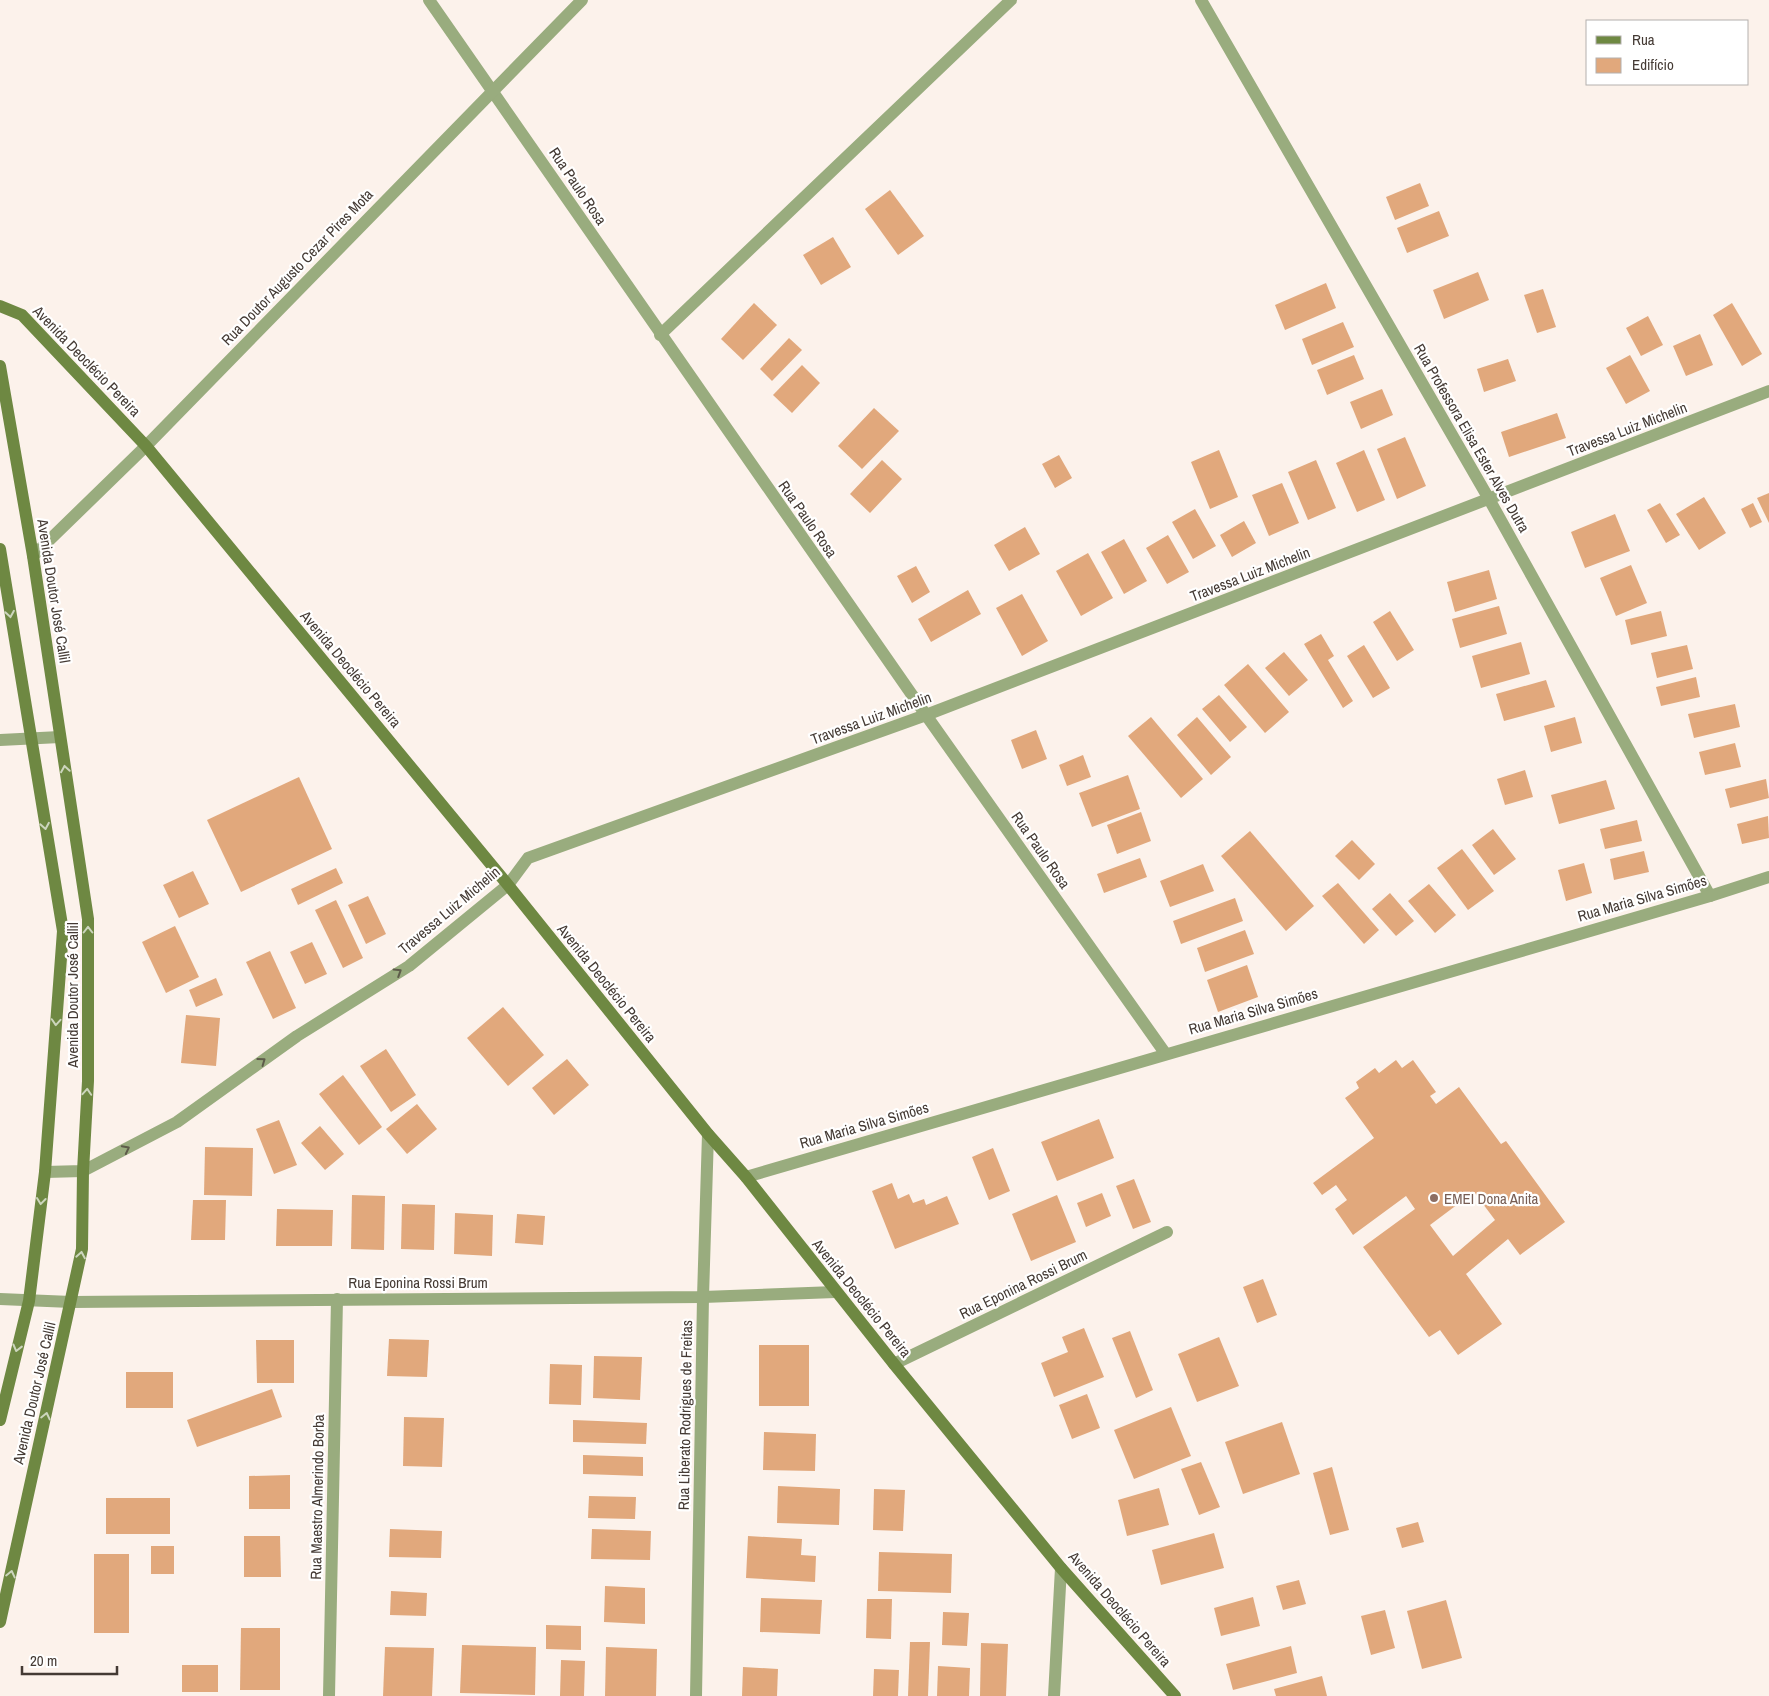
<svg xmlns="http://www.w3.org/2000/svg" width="1769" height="1696" viewBox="0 0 1769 1696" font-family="'Archivo Narrow',sans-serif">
	<rect width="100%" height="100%" fill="#fcf2eb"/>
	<g fill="#e1a87c" fill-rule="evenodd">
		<polygon points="1420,183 1429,206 1395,220 1386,197"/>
		<polygon points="890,190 924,236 898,255 865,209"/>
		<polygon points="1439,211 1449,236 1407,253 1397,228"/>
		<polygon points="833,237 851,267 821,285 803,255"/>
		<polygon points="1478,272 1489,300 1444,319 1433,290"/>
		<polygon points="1326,283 1336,308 1285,330 1275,305"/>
		<polygon points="1543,289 1556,327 1537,333 1524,295"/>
		<polygon points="754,303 777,325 743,360 721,339"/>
		<polygon points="1732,303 1762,354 1742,366 1713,315"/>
		<polygon points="1648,316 1663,345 1641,356 1626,328"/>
		<polygon points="1343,322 1354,347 1312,365 1302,339"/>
		<polygon points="1700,334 1713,365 1686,376 1673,346"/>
		<polygon points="789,338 802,350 772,381 760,369"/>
		<polygon points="1354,355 1364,379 1327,395 1317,370"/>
		<polygon points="1630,355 1650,391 1626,404 1606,368"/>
		<polygon points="1508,359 1516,381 1484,392 1477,369"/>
		<polygon points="802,365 820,383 792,413 773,395"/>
		<polygon points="1382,389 1393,415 1361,429 1350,402"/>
		<polygon points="874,408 899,431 862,469 838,446"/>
		<polygon points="1557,413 1566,438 1509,457 1501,432"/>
		<polygon points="1405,437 1426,486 1397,499 1377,449"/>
		<polygon points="1219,450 1238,497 1210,509 1191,462"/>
		<polygon points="1364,450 1385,500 1357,512 1336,463"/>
		<polygon points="1059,455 1072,478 1055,488 1042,464"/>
		<polygon points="882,460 902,479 870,513 850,494"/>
		<polygon points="1316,460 1336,508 1308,520 1288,472"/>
		<polygon points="1282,483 1299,523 1269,536 1252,495"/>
		<polygon points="1769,493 1769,523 1757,498"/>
		<polygon points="1704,497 1726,533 1699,550 1676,514"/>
		<polygon points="1660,503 1680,535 1666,543 1647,510"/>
		<polygon points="1753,503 1762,522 1750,528 1741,509"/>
		<polygon points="1195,509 1216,546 1193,559 1172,522"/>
		<polygon points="1615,514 1630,551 1585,568 1571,532"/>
		<polygon points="1244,521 1256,543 1232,557 1220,535"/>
		<polygon points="1025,527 1040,554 1009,571 994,545"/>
		<polygon points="1168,535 1189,572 1167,584 1146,548"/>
		<polygon points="1124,539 1147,581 1124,594 1101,552"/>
		<polygon points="1088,553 1113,598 1081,616 1056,571"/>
		<polygon points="1631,565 1647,603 1616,616 1600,578"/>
		<polygon points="916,566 930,592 912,603 897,576"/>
		<polygon points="1489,570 1497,599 1455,612 1447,582"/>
		<polygon points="968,590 981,614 931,642 918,619"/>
		<polygon points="1022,594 1048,641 1022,656 996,608"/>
		<polygon points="1499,606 1507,634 1460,648 1452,619"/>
		<polygon points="1390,611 1414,650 1397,661 1373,622"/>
		<polygon points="1661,611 1667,636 1631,645 1625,620"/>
		<polygon points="1321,634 1334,656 1328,660 1353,701 1343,708 1304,644"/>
		<polygon points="1521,642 1530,674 1481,688 1472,656"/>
		<polygon points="1364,645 1390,688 1373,698 1347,656"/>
		<polygon points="1687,645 1693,669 1657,678 1651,653"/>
		<polygon points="1284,652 1308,680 1289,696 1265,668"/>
		<polygon points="1248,664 1289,712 1265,733 1224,685"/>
		<polygon points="1696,677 1700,697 1661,706 1656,687"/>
		<polygon points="1546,680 1555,707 1504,721 1496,694"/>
		<polygon points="1219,695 1247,727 1230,742 1202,709"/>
		<polygon points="1735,704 1740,727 1694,738 1688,714"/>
		<polygon points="1151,717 1203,779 1181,798 1128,736"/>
		<polygon points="1197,717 1231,757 1211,775 1177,735"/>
		<polygon points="1575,717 1582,743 1551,752 1544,726"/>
		<polygon points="1036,730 1047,759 1022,769 1011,740"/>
		<polygon points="1735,743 1741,767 1705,775 1699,752"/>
		<polygon points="1083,755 1091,777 1067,786 1059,765"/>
		<polygon points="1525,770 1533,797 1505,805 1497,779"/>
		<polygon points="1128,775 1140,809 1092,827 1079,793"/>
		<polygon points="299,777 332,849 241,892 207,820"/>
		<polygon points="1766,779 1769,798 1730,808 1725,789"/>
		<polygon points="1606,780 1615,809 1559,824 1551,795"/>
		<polygon points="1141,812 1151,841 1117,854 1107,825"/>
		<polygon points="1768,816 1769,838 1742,844 1737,824"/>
		<polygon points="1637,820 1642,841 1605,849 1600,829"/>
		<polygon points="1493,829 1516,859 1494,875 1472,845"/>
		<polygon points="1250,831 1314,906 1286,931 1221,856"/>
		<polygon points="1352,840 1375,864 1359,880 1335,856"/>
		<polygon points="1462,849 1494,891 1468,910 1437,868"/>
		<polygon points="1644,851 1649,872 1614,880 1610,859"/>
		<polygon points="1140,858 1147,877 1104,893 1097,874"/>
		<polygon points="1584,863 1592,893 1566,901 1558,870"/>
		<polygon points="1203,864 1214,891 1170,907 1160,881"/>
		<polygon points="336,868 343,883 298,905 291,889"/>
		<polygon points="193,871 209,904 179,918 163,885"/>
		<polygon points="1338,883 1379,930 1364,944 1322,896"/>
		<polygon points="1429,884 1456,915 1435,933 1408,901"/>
		<polygon points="1390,893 1414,921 1396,936 1372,909"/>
		<polygon points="368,896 386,934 366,944 348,905"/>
		<polygon points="1235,898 1243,921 1181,944 1173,921"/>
		<polygon points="336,900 363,958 343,968 315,910"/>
		<polygon points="175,926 199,977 166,993 142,942"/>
		<polygon points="1245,930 1254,954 1205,972 1197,948"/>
		<polygon points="312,942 327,974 305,984 290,952"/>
		<polygon points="270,951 296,1008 273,1019 246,962"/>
		<polygon points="1247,965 1258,997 1218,1012 1207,980"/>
		<polygon points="216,978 223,995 196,1007 189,990"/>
		<polygon points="503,1007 544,1055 508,1086 467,1038"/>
		<polygon points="186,1015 220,1018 216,1066 181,1063"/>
		<polygon points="386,1049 416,1095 391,1112 360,1066"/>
		<polygon points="567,1059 589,1085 554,1115 532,1088"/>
		<path d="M 1396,1060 L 1402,1068 L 1413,1060 L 1436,1092 L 1430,1096 L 1436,1104 L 1459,1087 L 1501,1144 L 1506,1141 L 1565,1222 L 1520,1255 L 1508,1239 L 1466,1274 L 1502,1324 L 1458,1355 L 1440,1330 L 1429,1337 L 1363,1247 L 1415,1209 L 1406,1196 L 1353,1235 L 1335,1209 L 1347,1200 L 1336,1185 L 1322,1195 L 1313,1183 L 1374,1138 L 1345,1098 L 1359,1088 L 1356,1082 L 1375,1068 L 1379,1073 ZM 1474,1192 L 1495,1220 L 1453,1256 L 1430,1225 Z"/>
		<polygon points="343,1075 382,1127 359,1145 319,1094"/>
		<polygon points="417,1104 437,1129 407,1154 386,1129"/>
		<polygon points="1099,1119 1114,1158 1057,1181 1041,1142"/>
		<polygon points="279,1120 297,1165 274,1174 256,1129"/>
		<polygon points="320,1126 344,1154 325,1170 301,1143"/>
		<polygon points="205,1147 253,1148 252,1196 204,1195"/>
		<polygon points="993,1148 1010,1191 989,1200 972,1157"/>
		<polygon points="1134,1179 1151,1222 1133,1229 1116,1186"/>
		<polygon points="892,1183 898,1199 909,1194 913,1203 924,1199 926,1205 947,1196 959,1224 895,1249 872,1191"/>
		<polygon points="1102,1193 1111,1216 1086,1227 1077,1203"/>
		<polygon points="352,1195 385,1196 384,1250 351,1249"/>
		<polygon points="1057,1195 1076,1242 1031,1261 1012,1214"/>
		<polygon points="193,1200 226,1200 225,1240 191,1240"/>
		<polygon points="402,1204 435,1205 434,1250 401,1249"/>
		<polygon points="277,1209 333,1210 332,1246 276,1246"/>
		<polygon points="455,1213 493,1215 492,1256 454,1254"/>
		<polygon points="517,1214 545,1216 543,1245 515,1243"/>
		<polygon points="1263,1279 1277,1315 1257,1323 1243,1287"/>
		<polygon points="1084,1328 1104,1377 1054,1397 1041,1363 1068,1352 1062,1337"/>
		<polygon points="1130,1331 1153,1390 1136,1398 1112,1338"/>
		<polygon points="1219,1337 1239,1386 1197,1402 1178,1354"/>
		<polygon points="389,1339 429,1340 427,1377 387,1376"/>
		<polygon points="256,1340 294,1340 294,1383 257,1383"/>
		<rect x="759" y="1345" width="50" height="61"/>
		<polygon points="594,1356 642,1357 640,1400 593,1398"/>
		<polygon points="550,1364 582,1365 581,1405 549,1404"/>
		<rect x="126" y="1372" width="47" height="36"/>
		<polygon points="272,1389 282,1417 197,1447 187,1420"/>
		<polygon points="1087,1394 1100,1428 1072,1439 1059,1405"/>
		<polygon points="1171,1407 1191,1456 1134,1479 1114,1430"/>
		<polygon points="404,1417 444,1418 442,1467 403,1466"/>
		<polygon points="573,1420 647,1423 646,1444 573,1442"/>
		<polygon points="1282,1422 1300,1474 1243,1494 1225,1442"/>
		<polygon points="764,1432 816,1434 815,1471 763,1470"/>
		<polygon points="583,1455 643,1457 643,1476 583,1474"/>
		<polygon points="1201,1462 1220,1507 1199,1515 1181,1469"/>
		<polygon points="1332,1467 1349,1530 1330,1535 1313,1473"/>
		<polygon points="290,1475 290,1509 249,1509 249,1476"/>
		<polygon points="778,1486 840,1489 839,1525 777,1523"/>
		<polygon points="1159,1488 1169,1525 1127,1536 1118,1500"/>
		<polygon points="874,1489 905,1490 903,1531 873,1530"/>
		<polygon points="589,1496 636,1497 635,1519 588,1518"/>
		<rect x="106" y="1498" width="64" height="36"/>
		<polygon points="1418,1522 1424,1542 1402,1548 1396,1528"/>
		<polygon points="390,1529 442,1531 441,1558 389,1557"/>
		<polygon points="592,1529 651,1531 650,1560 591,1559"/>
		<polygon points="1214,1533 1224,1568 1161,1585 1152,1550"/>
		<polygon points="244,1536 280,1536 281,1577 244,1577"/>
		<polygon points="748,1536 802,1539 801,1555 816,1556 815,1582 746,1578"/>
		<rect x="151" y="1546" width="23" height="28"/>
		<polygon points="879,1552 952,1554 951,1593 878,1591"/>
		<rect x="94" y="1554" width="35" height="79"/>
		<polygon points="1299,1580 1306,1604 1283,1610 1276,1586"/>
		<polygon points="605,1586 645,1588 645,1624 604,1622"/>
		<polygon points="391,1591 427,1593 426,1616 390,1615"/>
		<polygon points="1253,1597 1260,1626 1221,1636 1214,1608"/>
		<polygon points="761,1598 822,1600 820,1634 760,1632"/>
		<polygon points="867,1599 892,1599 891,1639 866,1638"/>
		<polygon points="1446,1600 1462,1658 1422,1669 1407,1611"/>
		<polygon points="1385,1610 1395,1648 1371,1655 1361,1616"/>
		<polygon points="943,1612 969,1613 967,1646 942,1645"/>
		<polygon points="546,1625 581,1626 581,1650 546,1649"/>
		<polygon points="241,1628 280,1628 280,1690 240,1690"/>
		<polygon points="910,1642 930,1642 928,1696 908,1696"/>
		<polygon points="981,1643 1008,1644 1006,1696 980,1696"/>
		<polygon points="462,1645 536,1647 535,1695 460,1693"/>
		<polygon points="1291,1646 1297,1673 1233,1690 1226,1664"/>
		<polygon points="385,1647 434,1648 432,1696 383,1696"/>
		<polygon points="606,1647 657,1649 656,1696 605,1696"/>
		<polygon points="561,1660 585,1661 584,1696 560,1696"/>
		<rect x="182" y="1665" width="36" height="27"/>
		<polygon points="938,1666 970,1668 969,1696 937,1696"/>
		<polygon points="743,1667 778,1669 777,1696 742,1696"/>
		<polygon points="874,1669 899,1670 898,1696 873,1696"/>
		<polygon points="1322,1676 1327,1696 1276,1696 1274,1689"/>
	</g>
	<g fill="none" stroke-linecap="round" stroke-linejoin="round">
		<g stroke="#99ac7e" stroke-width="12">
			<polyline points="429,0 926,715 1165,1053"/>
			<polyline points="1201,0 1489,499 1710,896"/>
			<polyline points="660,335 1011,0"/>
			<polyline points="33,556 146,446 582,0"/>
			<polyline points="0,740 60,737"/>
			<polyline points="45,1172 83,1171 177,1122 297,1036 409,966 508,885 528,858 926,715 1769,391"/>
			<polyline points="746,1177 1710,896 1769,877"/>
			<polyline points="0,1299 71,1302 703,1297 835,1292"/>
			<polyline points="894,1364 1167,1232"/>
			<polyline points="329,1696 337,1299"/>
			<polyline points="696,1696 703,1297 708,1134"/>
			<polyline points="1054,1696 1061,1568"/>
		</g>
		<g stroke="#6e8842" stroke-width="12">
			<polyline points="0,306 22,315 146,446 508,885 708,1134 746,1177 894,1364 1061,1568 1175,1696"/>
			<polyline points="0,366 33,556 88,919 88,1081 83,1171 82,1249 0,1622"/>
			<polyline points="0,549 63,931 45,1172 29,1301 0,1420"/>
		</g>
	</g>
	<defs><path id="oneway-chevron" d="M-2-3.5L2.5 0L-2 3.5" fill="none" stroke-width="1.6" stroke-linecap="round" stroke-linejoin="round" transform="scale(1.25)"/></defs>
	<g stroke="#ccd5bd">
		<use href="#oneway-chevron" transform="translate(10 614) rotate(81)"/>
		<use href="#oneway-chevron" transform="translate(65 769) rotate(-99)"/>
		<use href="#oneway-chevron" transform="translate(45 826) rotate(80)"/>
		<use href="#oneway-chevron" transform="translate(88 930) rotate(-90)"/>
		<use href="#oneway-chevron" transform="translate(56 1022) rotate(94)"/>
		<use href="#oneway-chevron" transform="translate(87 1092) rotate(-86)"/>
		<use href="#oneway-chevron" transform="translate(41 1201) rotate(97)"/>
		<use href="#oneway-chevron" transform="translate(81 1255) rotate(-80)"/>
		<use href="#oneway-chevron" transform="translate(17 1348) rotate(104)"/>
		<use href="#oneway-chevron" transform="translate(46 1416) rotate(-77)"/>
		<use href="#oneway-chevron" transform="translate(11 1574) rotate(-77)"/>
	</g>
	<g stroke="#5e5c4a">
		<use href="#oneway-chevron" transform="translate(398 972) rotate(-32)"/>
		<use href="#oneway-chevron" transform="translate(262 1061) rotate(-36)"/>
		<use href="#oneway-chevron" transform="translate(126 1149) rotate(-27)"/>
	</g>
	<circle fill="#8d6e63" stroke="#fff" stroke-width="2" cx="1434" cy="1198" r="5"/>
	<g text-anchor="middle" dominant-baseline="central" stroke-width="4.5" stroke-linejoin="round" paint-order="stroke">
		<g font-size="15" fill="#443a34" stroke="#fff">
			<text transform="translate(578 186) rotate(56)">Rua Paulo Rosa</text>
			<text transform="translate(297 267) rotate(-46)">Rua Doutor Augusto Cezar Pires Mota</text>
			<text transform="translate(87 361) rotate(46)">Avenida Deoclécio Pereira</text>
			<text transform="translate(1627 429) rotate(-21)">Travessa Luiz Michelin</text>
			<text transform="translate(1472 438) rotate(60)">Rua Professora Elisa Ester Alves Dutra</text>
			<text transform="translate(808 519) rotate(55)">Rua Paulo Rosa</text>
			<text transform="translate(1250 574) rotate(-21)">Travessa Luiz Michelin</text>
			<text transform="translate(54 591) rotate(81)">Avenida Doutor José Callil</text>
			<text transform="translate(351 669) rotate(50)">Avenida Deoclécio Pereira</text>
			<text transform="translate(871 718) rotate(-20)">Travessa Luiz Michelin</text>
			<text transform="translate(1041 850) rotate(55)">Rua Paulo Rosa</text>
			<text transform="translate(1642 898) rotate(-16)">Rua Maria Silva Simões</text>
			<text transform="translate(449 910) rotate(-40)">Travessa Luiz Michelin</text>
			<text transform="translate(607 983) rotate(51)">Avenida Deoclécio Pereira</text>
			<text transform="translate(72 995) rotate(-90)">Avenida Doutor José Callil</text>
			<text transform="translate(1253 1011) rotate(-16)">Rua Maria Silva Simões</text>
			<text transform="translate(864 1125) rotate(-16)">Rua Maria Silva Simões</text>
			<text x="418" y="1282">Rua Eponina Rossi Brum</text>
			<text transform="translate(1023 1284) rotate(-26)">Rua Eponina Rossi Brum</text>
			<text transform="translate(862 1298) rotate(51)">Avenida Deoclécio Pereira</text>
			<text transform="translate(34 1393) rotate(-77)">Avenida Doutor José Callil</text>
			<text transform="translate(685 1415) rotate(-89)">Rua Liberato Rodrigues de Freitas</text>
			<text transform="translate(317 1497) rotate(-89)">Rua Maestro Almerindo Borba</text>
			<text transform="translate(1120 1609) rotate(49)">Avenida Deoclécio Pereira</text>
		</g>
		<g font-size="15" fill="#785e54" stroke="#fff" text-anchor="start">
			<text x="1444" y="1198">EMEI Dona Anita</text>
		</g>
	</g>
	<rect x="1586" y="20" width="162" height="65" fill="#ffffff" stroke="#b4b0ae"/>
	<rect x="1596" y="36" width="25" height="8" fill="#6e8842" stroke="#b4b0ae"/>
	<text x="1632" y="45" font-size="15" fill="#443a34">Rua</text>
	<rect x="1596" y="58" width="25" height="15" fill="#e1a87c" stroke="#b4b0ae"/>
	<text x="1632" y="70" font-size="15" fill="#443a34">Edifício</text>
	<path d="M22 1666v8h95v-8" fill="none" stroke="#443a34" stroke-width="2.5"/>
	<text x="30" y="1666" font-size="15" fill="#443a34" stroke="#ffffff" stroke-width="4" paint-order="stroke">20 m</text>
</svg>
